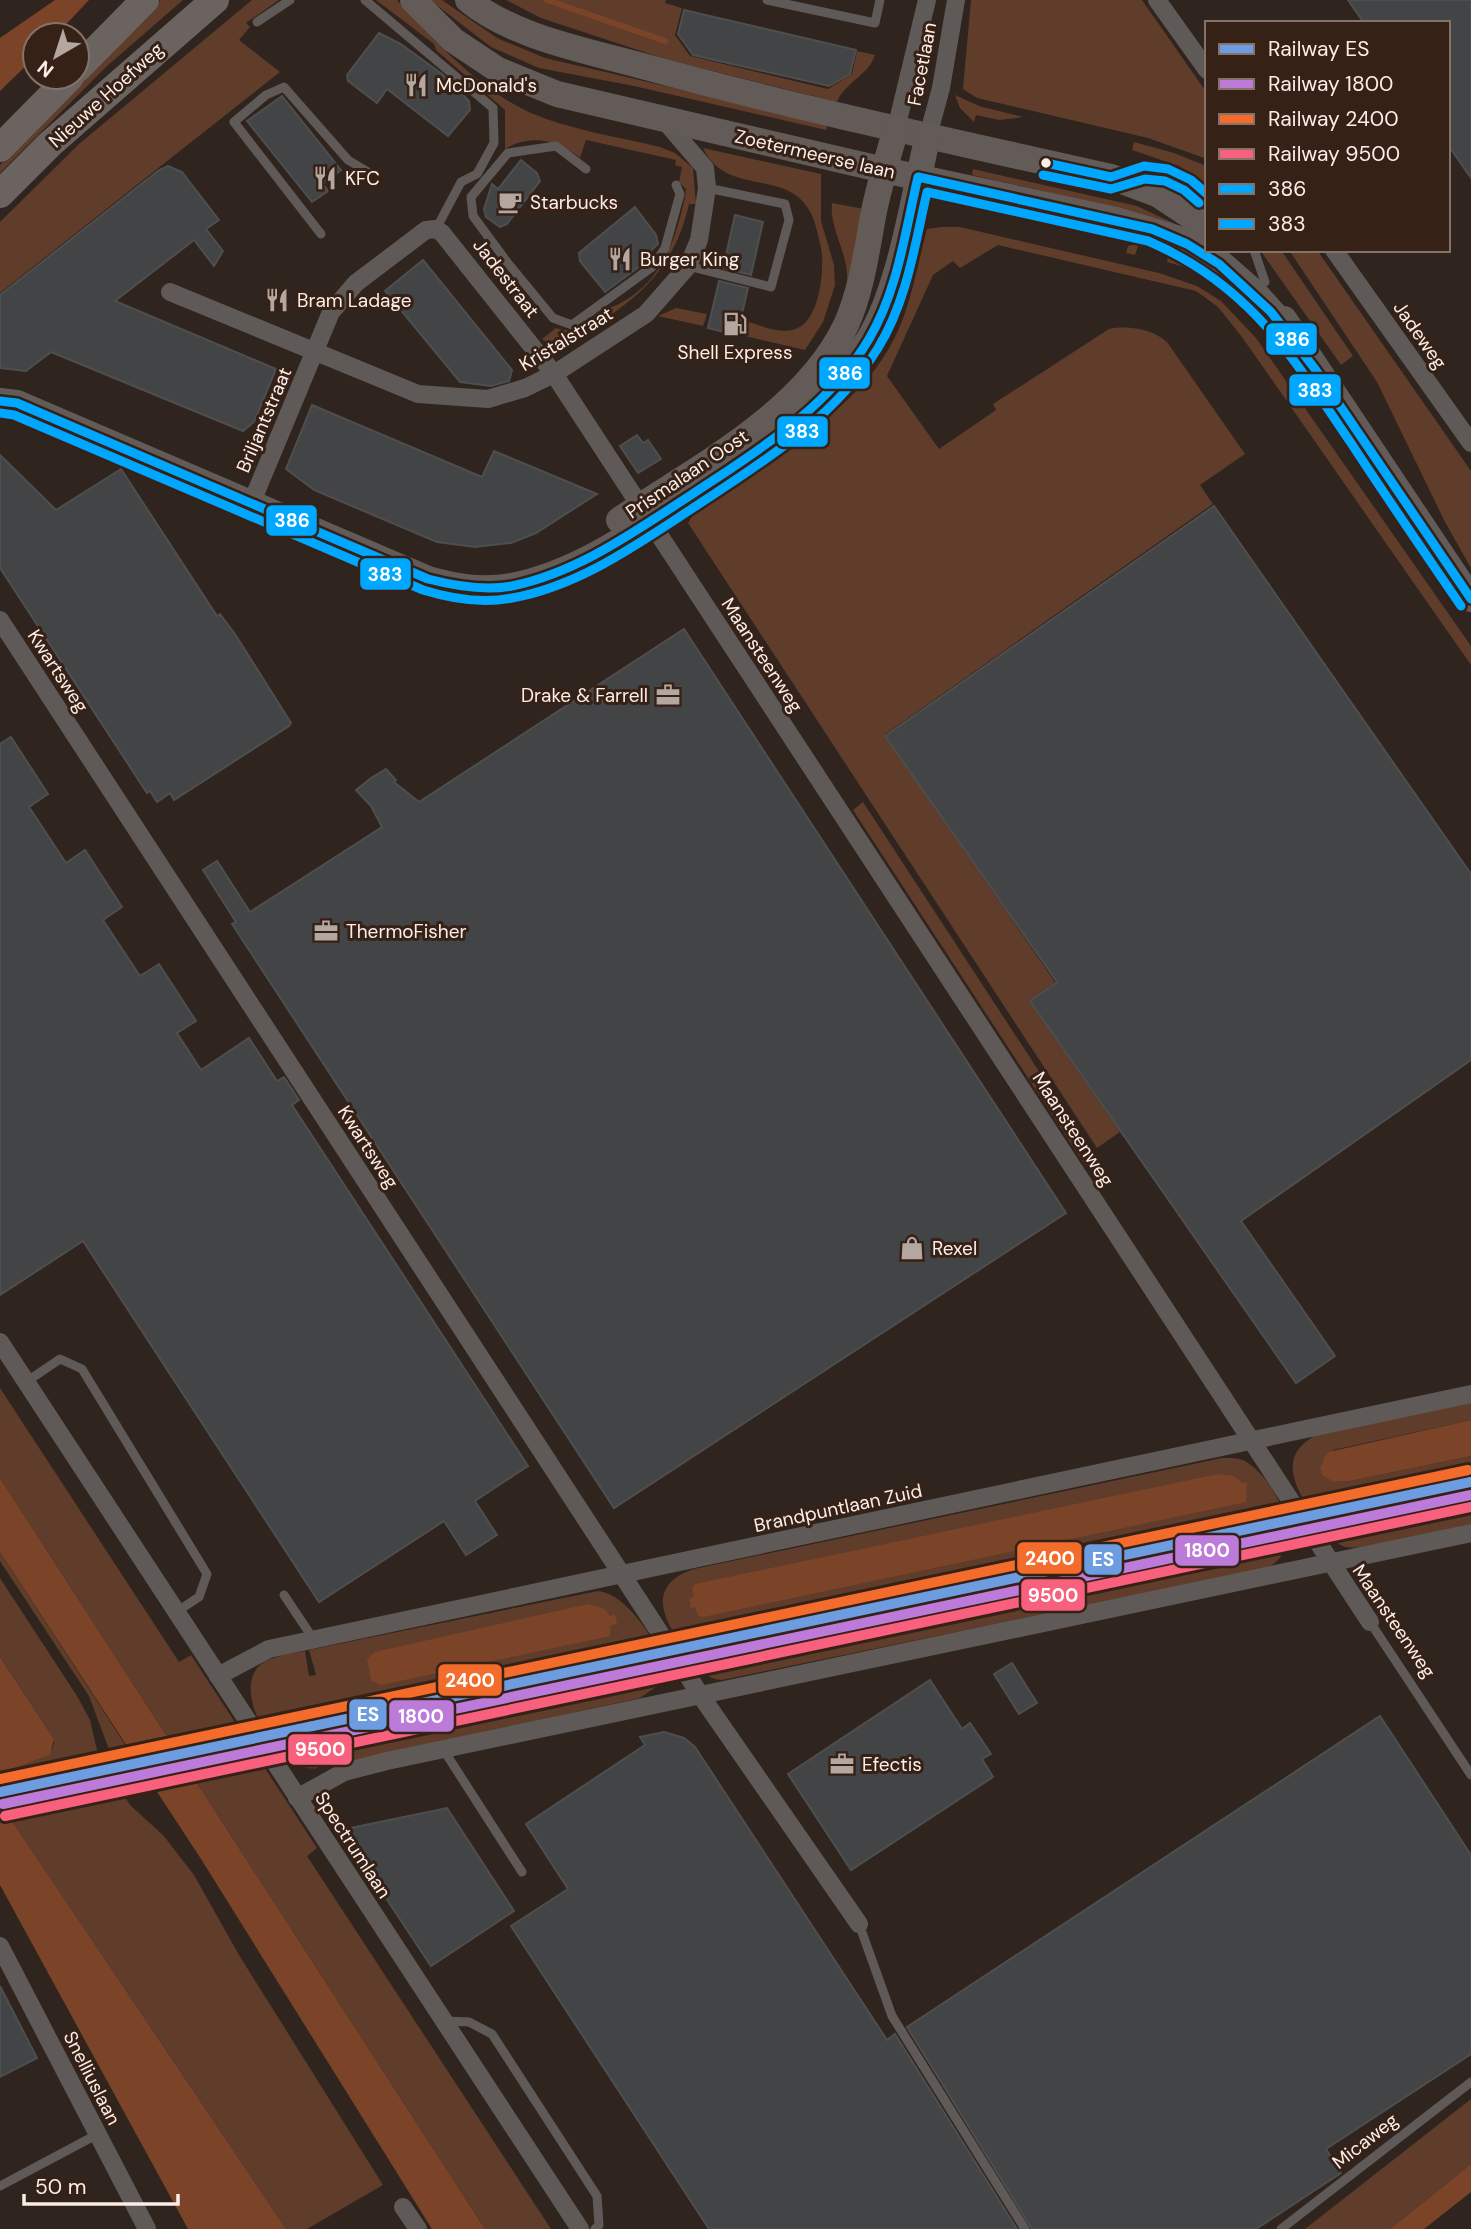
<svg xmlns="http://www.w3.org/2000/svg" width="1471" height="2229" viewBox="0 0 1471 2229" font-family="'DM Sans',sans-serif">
	<rect width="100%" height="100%" fill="#2f241e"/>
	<g fill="#603c2a">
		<polygon points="161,0 183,0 106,67 0,173 0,165"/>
		<polygon points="252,0 279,0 246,23 250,27 239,40 280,72 0,293 0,222 79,144"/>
		<path d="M 376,0 L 397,0 C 434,41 480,90 531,113 C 571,130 618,137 660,147 L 675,153 L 693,168 L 696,204 L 689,204 C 671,284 621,308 558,350 L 542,339 L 556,328 C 577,336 588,320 604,310 C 609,307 614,307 619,304 C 663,281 675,241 685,197 L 686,189 L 679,182 L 682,167 L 675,165 L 676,160 L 586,140 L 580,158 C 559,141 531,133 505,149 L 505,110 L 436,50 L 434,44 Z"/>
		<polygon points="430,0 442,0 497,38 545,58 828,124 826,130 634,86 539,68 491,47"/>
		<path d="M 506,0 L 666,0 L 665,3 L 682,8 L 675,35 L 690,56 L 828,89 L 852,74 L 857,51 L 875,55 C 868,76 845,82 837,102 L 668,60 L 541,18 Z"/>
		<polygon points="971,0 1142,0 1207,93 1207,159 1148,138 977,98 963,89"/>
		<polygon points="955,95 979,106 1023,117 999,120 976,115 974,122 960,108"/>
		<polygon points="1134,142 1174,153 1204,165 1207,184 1179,166 1132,150"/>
		<path d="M 703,148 L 821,174 L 821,221 L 834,265 L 835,285 L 823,322 L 805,350 L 745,336 L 749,322 C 767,328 789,338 805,323 C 817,311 822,284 822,267 C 823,256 821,246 818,235 C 803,157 730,205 703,148 Z"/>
		<polygon points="973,169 1137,206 1195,233 1133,212 972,175"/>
		<path d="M 832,203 L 864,209 L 866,218 C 865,236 860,253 856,271 C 829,385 766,418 675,478 L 665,482 L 663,476 C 733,431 841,376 847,281 C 849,254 829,229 832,203 Z"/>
		<path d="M 942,227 L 960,227 L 1159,273 L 1197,286 L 1221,301 L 1256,338 L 1471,646 L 1471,665 L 1242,337 L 1218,307 L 1196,291 L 998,245 L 960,268 L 953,261 L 933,275 L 887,376 L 939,449 L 996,410 L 993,404 L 1109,329 C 1129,325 1152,329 1167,342 L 1245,454 L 1200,485 L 1213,504 L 884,735 L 1055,982 L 1029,1001 L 1120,1132 L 1097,1148 L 688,523 L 696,509 L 709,499 C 774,450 854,416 893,341 C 911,307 917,266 927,229 Z"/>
		<path d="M 1149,241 C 1221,266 1271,321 1311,385 L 1307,388 C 1264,327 1243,282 1167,262 L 1169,252 L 1138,246 L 1135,255 L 1126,253 L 1128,246 Z"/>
		<polygon points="1260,250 1281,250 1353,356 1341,365"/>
		<polygon points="1289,250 1317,250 1471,471 1471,568 1445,522 1377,382"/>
		<polygon points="676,308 707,314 703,326 658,316"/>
		<polygon points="863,802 1097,1160 1095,1169 1085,1165 853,810"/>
		<polygon points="0,1388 179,1662 191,1655 317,1848 307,1856 551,2229 485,2229 0,1478"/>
		<path d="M 1471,1402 L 1471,1420 L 1333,1450 L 1325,1474 L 1334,1482 L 1350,1481 L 1471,1456 L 1471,1524 L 1366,1547 C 1358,1547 1350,1549 1343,1546 C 1333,1542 1326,1531 1320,1523 C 1298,1495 1273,1456 1317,1435 Z"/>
		<path d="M 1222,1458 C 1231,1458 1240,1457 1248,1463 C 1277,1482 1309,1547 1267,1568 L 722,1680 C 704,1680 696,1663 686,1650 C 663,1621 645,1585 694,1569 Z"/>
		<polygon points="0,1552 128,1749 110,1752 89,1696 0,1561"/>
		<path d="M 0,1578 L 77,1696 L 90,1720 L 97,1750 L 112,1779 L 131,1806 L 163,1835 L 194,1875 L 239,1955 L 383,2185 L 307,2229 L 286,2229 L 4,1809 L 0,1799 L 0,1773 C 16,1759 55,1766 54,1739 L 0,1657 Z"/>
		<path d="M 598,1591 C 626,1593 655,1640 666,1666 L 663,1682 L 640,1698 L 333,1765 L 331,1755 L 316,1758 L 318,1768 C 284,1776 231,1697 258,1667 C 269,1656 290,1654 305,1651 L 309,1676 L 316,1675 L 309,1650 Z"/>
		<polygon points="1471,2099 1471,2164 1390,2229 1305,2229"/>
	</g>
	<g fill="#7b4428">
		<polygon points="55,0 89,0 56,35 35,35 35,57 0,91 0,38"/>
		<polygon points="1471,1420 1471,1456 1350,1481 1334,1482 1322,1475 1320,1466 1323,1465 1323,1460 1328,1452"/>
		<polygon points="1218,1474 1234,1476 1242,1483 1247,1482 1246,1502 703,1617 698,1615 695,1607 691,1608 689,1599 694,1597 692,1588 695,1584"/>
		<polygon points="0,1478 485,2229 432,2229 201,1859 0,1552"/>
		<polygon points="588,1604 605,1609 610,1616 615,1615 617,1624 611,1625 610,1636 381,1685 371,1680 367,1659 375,1652"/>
		<polygon points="0,1657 54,1739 50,1755 0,1773"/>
		<polygon points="0,1799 4,1809 286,2229 188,2229 0,1885"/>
		<polygon points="1471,2164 1471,2192 1424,2229 1390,2229"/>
	</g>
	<polygon fill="#2f241e" points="175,1741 201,1781 152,1792 126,1751"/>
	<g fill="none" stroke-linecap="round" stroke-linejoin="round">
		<polyline stroke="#7b4428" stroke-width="6" points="547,0 665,41"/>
	</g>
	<g fill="#424446" stroke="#4f4e4f" stroke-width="2">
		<polygon points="1348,0 1471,0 1471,178 1448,145 1448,23 1364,23"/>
		<polygon points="684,10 856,50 850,74 829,86 693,55 678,34"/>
		<polygon points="379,33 401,44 442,74 469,101 470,110 448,136 387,89 377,103 348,81 347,75"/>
		<polygon points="282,96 341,170 323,184 328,191 312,202 247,121"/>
		<polygon points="521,160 537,173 540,181 507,224 500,227 486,217 484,209 492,184 498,189"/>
		<polygon points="168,166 182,172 219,220 206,229 223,251 214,266 194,240 115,301 276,369 254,422 243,431 51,352 26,371 0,368 0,295 159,170"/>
		<polygon points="635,207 656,235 658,244 640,261 643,264 605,292 580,261 579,253"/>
		<polygon points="735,215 763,222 751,275 723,268"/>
		<polygon points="423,260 512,370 509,381 491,386 460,382 385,291"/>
		<polygon points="719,281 748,288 737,335 708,328"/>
		<polygon points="312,405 482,477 494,451 597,494 536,533 511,543 475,547 437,542 314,490 286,469"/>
		<polygon points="637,435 643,443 648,440 661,459 638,473 620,446"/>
		<polygon points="0,455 56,510 121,469 217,616 220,614 235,634 291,723 289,726 174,800 170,793 157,802 150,791 147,793 0,568"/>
		<polygon points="1214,506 1471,874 1471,1060 1241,1221 1335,1356 1296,1383 1030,1001 1057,982 885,736"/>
		<polygon points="684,629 1066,1213 614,1508 232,924 236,922 203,870 217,861 250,912 382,827 371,806 356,790 371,778 386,769 396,780 394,782 419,802"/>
		<polygon points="11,737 48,794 29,807 66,863 85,850 122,907 103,920 140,976 159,964 196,1021 177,1033 201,1070 249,1038 277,1081 284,1077 299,1100 292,1105 528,1466 475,1501 497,1535 466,1555 444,1521 319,1602 83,1241 0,1295 0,744"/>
		<polygon points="1012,1663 1037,1703 1019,1714 994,1674"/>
		<polygon points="930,1680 962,1729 970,1723 991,1754 982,1759 993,1777 851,1870 788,1774"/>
		<polygon points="1380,1716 1471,1855 1471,2054 1326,2149 1341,2173 1256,2229 1032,2229 907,2027"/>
		<polygon points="664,1732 684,1738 695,1747 887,2040 895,2034 1017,2229 709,2229 511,1926 568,1889 526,1824 645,1745 640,1737"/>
		<polygon points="447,1808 514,1911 431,1966 341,1830"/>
		<polygon points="0,1986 37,2058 0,2077"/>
	</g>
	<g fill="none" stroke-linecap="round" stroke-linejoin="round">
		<g stroke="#5f5a57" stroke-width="9">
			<polyline points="365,0 493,108 494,143 477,174 461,182 436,229"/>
			<polyline points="767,0 875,23 880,0"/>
			<polyline points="257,22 290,0"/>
			<polyline points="586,169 556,146 508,153 471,197 473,216 507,262 553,318 572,325 652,267 665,248 680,194 676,185"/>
			<path d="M 1123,173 C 1159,162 1179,170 1207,194"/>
			<polyline points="321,234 234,122 266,95 284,87 348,160 368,172"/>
			<polyline points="1254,250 1265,282"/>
			<polyline points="688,266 771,287 789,220 785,204 707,188"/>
			<polyline points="26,1382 60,1359 82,1369 207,1574 199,1597 176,1612"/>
			<polyline points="284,1595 314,1640"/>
			<polyline points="1370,1622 1471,1775"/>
			<polyline points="443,1749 522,1872"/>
			<polyline points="859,1924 892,2016 1025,2229"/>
			<polyline points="444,2021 469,2022 492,2034 597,2196 599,2225 595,2229"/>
			<polyline points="0,2186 98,2134"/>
			<polyline points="1281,2229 1471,2082"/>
		</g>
		<g stroke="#5f5a57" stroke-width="18">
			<polyline points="1157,0 1207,70"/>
			<polyline points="896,129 927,0"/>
			<polyline points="928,136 941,88 956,0"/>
			<polyline points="1334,250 1471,443"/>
			<polyline points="170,292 418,394 488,399 525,388 554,374 646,314 688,266 699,240 707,188 705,168 663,119"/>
			<polyline points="251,504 331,312 356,283 426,230 436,229 442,233 554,374 1370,1622"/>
			<polyline points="0,620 701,1696 859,1924"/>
			<polyline points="0,1342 580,2229"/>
			<polyline points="218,1676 269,1649 1471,1394"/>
			<polyline points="297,1798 344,1772 387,1761 1471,1533"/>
			<polyline points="0,1946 147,2229"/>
			<polyline points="403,2207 418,2229"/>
		</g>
		<g stroke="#625b58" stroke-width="26">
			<polyline points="413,0 453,40 498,70 557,94 884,170 1116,220 1186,241 1222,264 1254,292 1292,334"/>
			<path d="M 468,0 C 514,38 590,51 646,67 C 800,109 956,142 1111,177 L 1157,194 L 1207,227"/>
			<polyline points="1284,319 1471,599"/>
			<path d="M 0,401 L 17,403 L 428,579 C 456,587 482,591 511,586 C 580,573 642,527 699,489 C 739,463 780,439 815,406 C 836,386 854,363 869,339 C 901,286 913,197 928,136"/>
			<path d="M 619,520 C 697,468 805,412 846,325 C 862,289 867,249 874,211 C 880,183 888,156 896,129"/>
		</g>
		<g stroke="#6a635f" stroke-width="28">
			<polyline points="77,69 145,0"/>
			<polyline points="0,148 70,77"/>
			<polyline points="0,194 50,144 215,0"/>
		</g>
		<g stroke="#362117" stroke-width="14">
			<g id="bus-1">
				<polyline points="1046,163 1111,177 1144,166 1168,169 1191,180 1207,194"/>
				<path d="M 0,401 L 17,403 L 428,579 C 455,586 484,591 512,586 C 579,572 635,531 691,495 C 757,451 827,410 869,339 C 898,290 905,232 918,177 L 1152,229 L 1187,244 L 1219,264 L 1271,312 L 1315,369 L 1471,599"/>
			</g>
		</g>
		<g stroke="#362117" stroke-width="14">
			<g id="bus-2">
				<polyline points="1043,175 1111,189 1145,179 1165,181 1184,190 1199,203"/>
				<path d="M 0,413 L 14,415 L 423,590 C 452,599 482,604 512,598 C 580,586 639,543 696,506 C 764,461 834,419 878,348 C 907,301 915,244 927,192 L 1148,241 C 1250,285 1291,355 1351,443 C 1387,498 1424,552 1461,606"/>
			</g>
		</g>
		<use href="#bus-1" stroke="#00a7ff" stroke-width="9"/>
		<use href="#bus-2" stroke="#00a7ff" stroke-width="9"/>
		<g stroke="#362117" stroke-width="16">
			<polyline id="rail-1" points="0,1792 1471,1482"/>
		</g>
		<g stroke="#362117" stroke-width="16">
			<polyline id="rail-2" points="3,1804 1471,1495"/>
		</g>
		<g stroke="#362117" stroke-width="16">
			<polyline id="rail-3" points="0,1779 1468,1470"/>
		</g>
		<g stroke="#362117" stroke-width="16">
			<polyline id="rail-4" points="5,1816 1471,1507"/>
		</g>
		<use href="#rail-1" stroke="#6d9de0" stroke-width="10"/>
		<use href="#rail-2" stroke="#bd7bd9" stroke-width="10"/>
		<use href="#rail-3" stroke="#f36c2b" stroke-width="10"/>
		<use href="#rail-4" stroke="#f8607d" stroke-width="10"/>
	</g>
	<defs>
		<g id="restaurant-bare" transform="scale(1.89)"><path d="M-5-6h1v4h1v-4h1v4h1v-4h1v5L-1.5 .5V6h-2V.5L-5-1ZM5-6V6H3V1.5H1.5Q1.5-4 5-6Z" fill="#b4a7a0" stroke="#362117" stroke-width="2.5" paint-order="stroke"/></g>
		<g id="cafe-bare" transform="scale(1.89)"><path d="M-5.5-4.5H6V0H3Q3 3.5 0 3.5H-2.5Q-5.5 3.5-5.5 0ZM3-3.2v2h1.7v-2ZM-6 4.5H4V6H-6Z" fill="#b4a7a0" stroke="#362117" stroke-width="2.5" paint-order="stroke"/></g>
		<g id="fuel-bare" transform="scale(1.89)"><path d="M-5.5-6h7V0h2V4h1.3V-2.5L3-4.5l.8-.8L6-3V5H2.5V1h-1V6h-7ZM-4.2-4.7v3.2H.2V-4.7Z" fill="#b4a7a0" stroke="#362117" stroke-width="2.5" paint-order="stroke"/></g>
		<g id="office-bare" transform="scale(1.89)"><path d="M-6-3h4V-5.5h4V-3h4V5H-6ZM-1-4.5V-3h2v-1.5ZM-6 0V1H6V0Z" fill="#b4a7a0" stroke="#362117" stroke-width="2.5" paint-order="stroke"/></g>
		<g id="shop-bare" transform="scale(1.89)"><path d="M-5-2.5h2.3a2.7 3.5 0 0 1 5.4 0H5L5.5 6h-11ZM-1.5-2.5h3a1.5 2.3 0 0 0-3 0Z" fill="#b4a7a0" stroke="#362117" stroke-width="2.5" paint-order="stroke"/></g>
	</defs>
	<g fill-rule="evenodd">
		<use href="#restaurant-bare" x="416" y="85"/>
		<use href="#restaurant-bare" x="325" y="178"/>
		<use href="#cafe-bare" x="510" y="202"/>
		<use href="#restaurant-bare" x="620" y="259"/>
		<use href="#restaurant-bare" x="277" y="300"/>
		<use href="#fuel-bare" x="735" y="324"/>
		<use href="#office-bare" x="668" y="695"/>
		<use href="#office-bare" x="326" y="931"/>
		<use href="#shop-bare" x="912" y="1248"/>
		<use href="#office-bare" x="842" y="1764"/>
	</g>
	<circle fill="#fcede6" stroke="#362117" stroke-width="2.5" cx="1046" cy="163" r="6"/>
	<g text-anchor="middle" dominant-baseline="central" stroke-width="6" stroke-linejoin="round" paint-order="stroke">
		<g font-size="19" fill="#fcede6" stroke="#362117">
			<text transform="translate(922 64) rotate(-79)">Facetlaan</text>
			<text transform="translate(106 95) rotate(-42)">Nieuwe Hoefweg</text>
			<text transform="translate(815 154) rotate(13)">Zoetermeerse laan</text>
			<text transform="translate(506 278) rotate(52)">Jadestraat</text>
			<text transform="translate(1420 335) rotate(55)">Jadeweg</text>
			<text transform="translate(566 339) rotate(-31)">Kristalstraat</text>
			<text transform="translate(264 420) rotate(-67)">Briljantstraat</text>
			<text transform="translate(687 474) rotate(-34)">Prismalaan Oost</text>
			<text transform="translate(762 655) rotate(57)">Maansteenweg</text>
			<text transform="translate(58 671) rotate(57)">Kwartsweg</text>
			<text transform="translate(1073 1129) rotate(57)">Maansteenweg</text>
			<text transform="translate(368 1147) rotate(57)">Kwartsweg</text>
			<text transform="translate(838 1508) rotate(-12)">Brandpuntlaan Zuid</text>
			<text transform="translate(1394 1621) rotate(56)">Maansteenweg</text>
			<text transform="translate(353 1845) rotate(57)">Spectrumlaan</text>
			<text transform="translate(92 2078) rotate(63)">Snelliuslaan</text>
			<text transform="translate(1365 2141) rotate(-38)">Micaweg</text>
		</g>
		<g font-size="19" fill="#fcede6" stroke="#362117" text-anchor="start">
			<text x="436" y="85">McDonald's</text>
			<text x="345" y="178">KFC</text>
			<text x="530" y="202">Starbucks</text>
			<text x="640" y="259">Burger King</text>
			<text x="297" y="300">Bram Ladage</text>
			<text x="735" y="352" text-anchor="middle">Shell Express</text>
			<text x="648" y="695" text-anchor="end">Drake &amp; Farrell</text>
			<text x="346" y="931">ThermoFisher</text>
			<text x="932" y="1248">Rexel</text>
			<text x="862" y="1764">Efectis</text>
		</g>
	</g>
	<g stroke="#362117" stroke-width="2.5">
		<rect x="1265" y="322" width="53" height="34" rx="7" fill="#00a7ff"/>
		<rect x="818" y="356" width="53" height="34" rx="7" fill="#00a7ff"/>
		<rect x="1288" y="373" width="54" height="34" rx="7" fill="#00a7ff"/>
		<rect x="776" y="415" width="53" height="33" rx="7" fill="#00a7ff"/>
		<rect x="265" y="504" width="53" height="33" rx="7" fill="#00a7ff"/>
		<rect x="359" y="557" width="53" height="34" rx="7" fill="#00a7ff"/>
		<rect x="1174" y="1534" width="66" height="33" rx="7" fill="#bd7bd9"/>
		<rect x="1016" y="1541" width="67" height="34" rx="7" fill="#f36c2b"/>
		<rect x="1083" y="1543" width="40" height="33" rx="7" fill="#6d9de0"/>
		<rect x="1020" y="1578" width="66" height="34" rx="7" fill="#f8607d"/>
		<rect x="437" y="1663" width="66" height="34" rx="7" fill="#f36c2b"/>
		<rect x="348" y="1698" width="40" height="33" rx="7" fill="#6d9de0"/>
		<rect x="388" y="1699" width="67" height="34" rx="7" fill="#bd7bd9"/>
		<rect x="287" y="1733" width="66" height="33" rx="7" fill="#f8607d"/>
	</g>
	<g font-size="19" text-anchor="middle" font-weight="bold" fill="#fff">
		<text x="1292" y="346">386</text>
		<text x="845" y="380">386</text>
		<text x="1315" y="397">383</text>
		<text x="802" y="438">383</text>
		<text x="292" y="527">386</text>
		<text x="385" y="581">383</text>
		<text x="1207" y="1557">1800</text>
		<text x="1050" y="1565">2400</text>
		<text x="1103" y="1566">ES</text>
		<text x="1053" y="1602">9500</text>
		<text x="470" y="1687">2400</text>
		<text x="368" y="1721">ES</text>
		<text x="421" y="1723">1800</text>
		<text x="320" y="1756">9500</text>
	</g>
	<rect x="1205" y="21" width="245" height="231" fill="#362117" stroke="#85736a" stroke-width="2"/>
	<rect x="1219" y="44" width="35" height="10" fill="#6d9de0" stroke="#85736a" stroke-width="2"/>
	<text x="1268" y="56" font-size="21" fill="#fcede6">Railway ES</text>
	<rect x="1219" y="79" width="35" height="10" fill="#bd7bd9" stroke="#85736a" stroke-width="2"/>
	<text x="1268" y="91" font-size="21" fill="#fcede6">Railway 1800</text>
	<rect x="1219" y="114" width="35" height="10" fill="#f36c2b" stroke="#85736a" stroke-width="2"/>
	<text x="1268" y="126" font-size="21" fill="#fcede6">Railway 2400</text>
	<rect x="1219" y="149" width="35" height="10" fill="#f8607d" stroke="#85736a" stroke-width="2"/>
	<text x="1268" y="161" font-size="21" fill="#fcede6">Railway 9500</text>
	<rect x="1219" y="184" width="35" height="10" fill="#00a7ff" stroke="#85736a" stroke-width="2"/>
	<text x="1268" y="196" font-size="21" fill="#fcede6">386</text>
	<rect x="1219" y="219" width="35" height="10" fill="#00a7ff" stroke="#85736a" stroke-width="2"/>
	<text x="1268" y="231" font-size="21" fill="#fcede6">383</text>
	<g transform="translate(56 56) rotate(219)"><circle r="33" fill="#362117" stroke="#85736a" stroke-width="2"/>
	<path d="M0-5L12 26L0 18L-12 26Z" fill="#b4a7a0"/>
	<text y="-10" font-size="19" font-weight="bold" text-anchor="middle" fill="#fcede6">N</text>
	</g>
	<path d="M24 2194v10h154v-10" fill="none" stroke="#fcede6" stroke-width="3.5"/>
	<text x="35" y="2194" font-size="21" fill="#fcede6" stroke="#362117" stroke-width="5" paint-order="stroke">50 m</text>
</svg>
